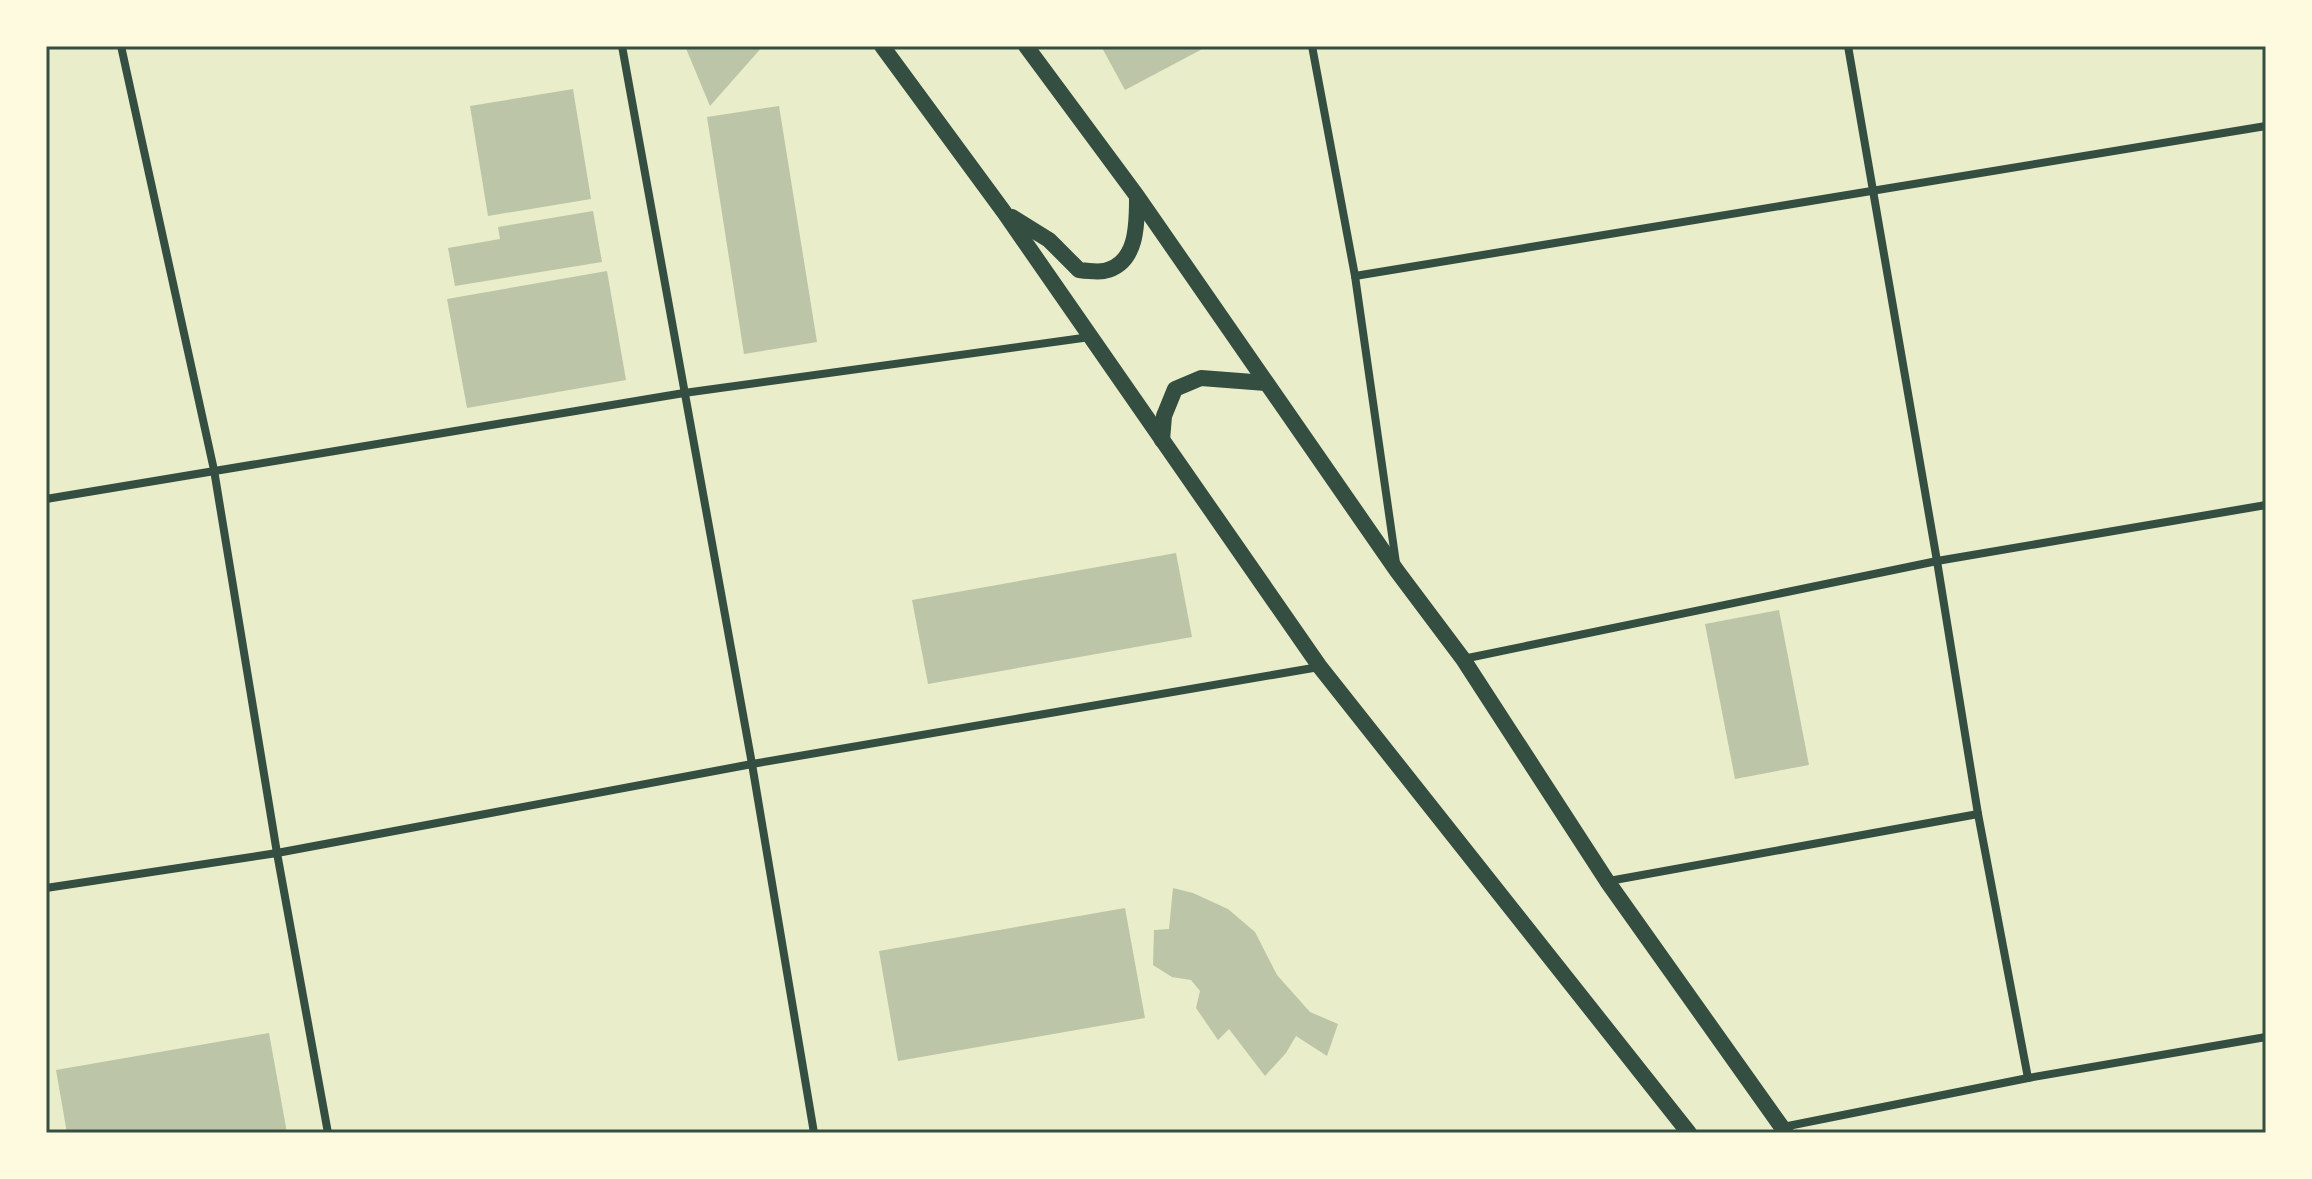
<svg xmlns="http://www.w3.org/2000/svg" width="2312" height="1179" viewBox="0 0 2312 1179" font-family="'IBM Plex Sans',sans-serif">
	<rect width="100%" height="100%" fill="#e9edc9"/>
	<g fill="#bcc5a7">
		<polygon points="685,46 763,46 710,106"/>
		<polygon points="1101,46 1208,46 1125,90"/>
		<polygon points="573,89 591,199 488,216 470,106"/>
		<polygon points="779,106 817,342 744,354 707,117"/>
		<polygon points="593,211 602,262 455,286 448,248 500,239 498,227"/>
		<polygon points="607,271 626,380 467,408 447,299"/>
		<polygon points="1176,553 1192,637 928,684 912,600"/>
		<polygon points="1779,610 1809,765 1735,779 1705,624"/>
		<polygon points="1173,888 1193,893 1228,909 1255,932 1277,975 1310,1012 1338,1024 1327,1056 1296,1036 1286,1053 1265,1076 1229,1029 1218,1040 1196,1008 1200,991 1191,980 1172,977 1153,965 1154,930 1169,929"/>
		<polygon points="1125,908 1145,1018 898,1061 879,951"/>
		<polygon points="269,1033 287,1133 67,1133 56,1070"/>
	</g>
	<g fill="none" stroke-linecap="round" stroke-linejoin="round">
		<g stroke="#344e41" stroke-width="8">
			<polyline points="121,46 214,470 277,853 328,1133"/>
			<polyline points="622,46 752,764 814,1133"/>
			<polyline points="1312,46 1355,276 1396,563"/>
			<polyline points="1848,46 1937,561 1978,814 2028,1078"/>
			<polyline points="1355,276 2266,126"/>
			<polyline points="46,499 684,393 1090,337"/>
			<polyline points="1463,659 1937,561 2266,505"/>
			<polyline points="1609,881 1978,814"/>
			<polyline points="46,888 277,853 752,764 1319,667"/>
			<polyline points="1783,1127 2028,1078 2266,1037"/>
		</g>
		<g stroke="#344e41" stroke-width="16">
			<polyline points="882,46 1004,212 1320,667 1689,1133"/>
			<polyline points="1026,46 1137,196 1397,571 1463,659 1607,881 1786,1133"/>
			<path d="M 1012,217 L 1049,240 L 1079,270 C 1087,271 1097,272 1104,271 C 1138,264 1137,223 1137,197"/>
			<polyline points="1162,440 1164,416 1175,389 1201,378 1266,383"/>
		</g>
	</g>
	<rect width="2312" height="1179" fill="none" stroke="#fefae0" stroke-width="96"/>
	<rect x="48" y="48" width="2216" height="1083" fill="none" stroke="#344e41" stroke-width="3"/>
</svg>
